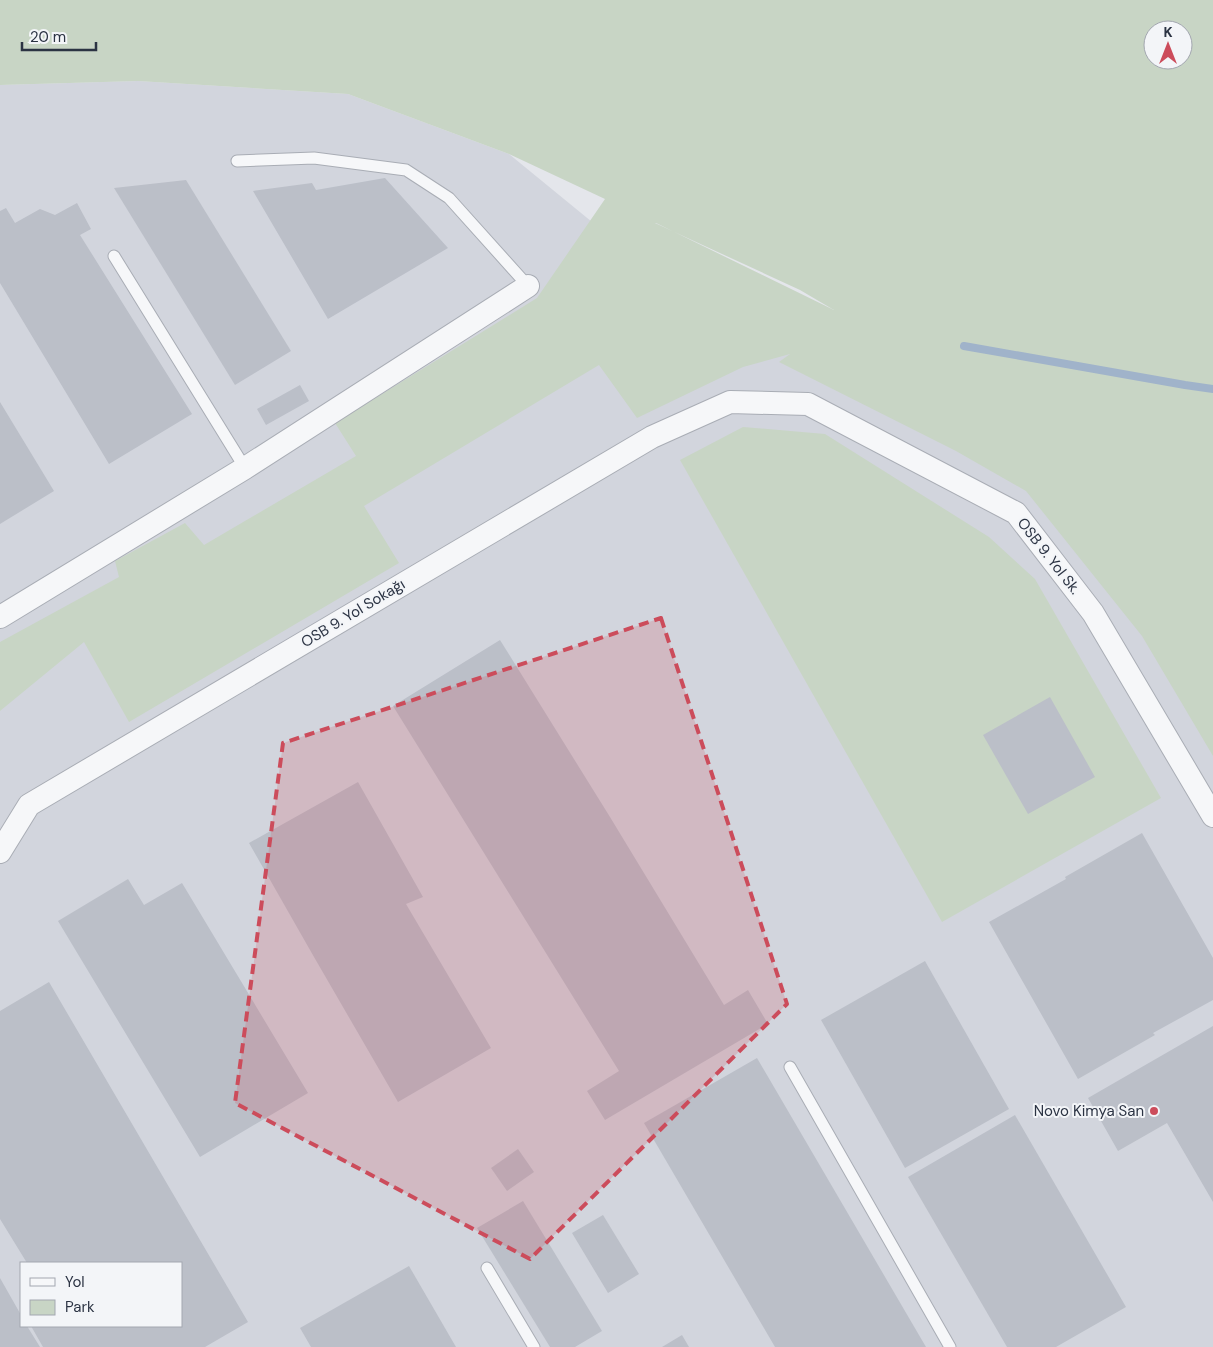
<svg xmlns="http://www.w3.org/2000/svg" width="1213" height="1347" viewBox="0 0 1213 1347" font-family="'DM Sans',sans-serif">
	<rect width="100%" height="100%" fill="#e4e6eb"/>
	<path fill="#d2d5dd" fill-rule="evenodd" d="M 138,81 L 348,94 L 509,154 L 691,303 L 1213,522 L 1213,1347 L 0,1347 L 0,85 ZM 21,1263 L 181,1263 L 181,1326 L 21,1326 Z"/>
	<g fill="#c8d5c5" fill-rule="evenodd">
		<path d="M 0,0 L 1213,0 L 1213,756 L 1142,636 L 1026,491 L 956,451 L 779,362 L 790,354 L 743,367 L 637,418 L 599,365 L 364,506 L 399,563 L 129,722 L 84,642 L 0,711 L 0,642 L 119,577 L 115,561 L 185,523 L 204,545 L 356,456 L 335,423 L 537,298 L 605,199 L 509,154 L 348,94 L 138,81 L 0,85 ZM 1153,30 L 1183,30 L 1183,60 L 1153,60 ZM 655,223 L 800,290 L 834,310 L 656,223 Z"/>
		<polygon points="743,427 825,434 989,537 1035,579 1161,798 942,922 680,460"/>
	</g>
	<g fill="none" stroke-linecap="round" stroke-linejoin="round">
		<polyline stroke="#a0b3ca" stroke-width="8" points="964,346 1185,385 1213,389"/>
	</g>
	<g fill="#bbbfc8">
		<polygon points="385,178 448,248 328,319 253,191 312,183 316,190"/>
		<polygon points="186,180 291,351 235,385 114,188"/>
		<polygon points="77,203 91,229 80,235 192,414 109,464 0,283 0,211 6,208 15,223 40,209 55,215"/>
		<polygon points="300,385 309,401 266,425 257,409"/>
		<polygon points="0,402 54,491 0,524"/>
		<polygon points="500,640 610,817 724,1005 748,990 768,1024 605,1120 587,1091 619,1071 393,706"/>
		<polygon points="1050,697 1095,777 1028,814 983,735"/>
		<polygon points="358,782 423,897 406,904 491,1048 398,1102 314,957 249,843"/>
		<polygon points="1142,833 1213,958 1213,1000 1153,1033 1155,1035 1078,1079 989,922 1066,879 1065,877"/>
		<polygon points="128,879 144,905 182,883 308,1093 200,1157 58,921"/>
		<polygon points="925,961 1009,1109 905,1168 821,1020"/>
		<polygon points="49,982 248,1322 205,1347 43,1347 31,1326 181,1326 181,1263 27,1263 0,1219 0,1011"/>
		<polygon points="1213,1026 1213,1202 1167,1123 1118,1151 1088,1098"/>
		<polygon points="757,1058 926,1347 775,1347 644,1123"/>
		<polygon points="1015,1115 1126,1307 1056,1347 1007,1347 908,1177"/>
		<polygon points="518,1149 534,1172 507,1191 491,1168"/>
		<polygon points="523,1201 602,1331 575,1347 550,1347 477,1228"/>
		<polygon points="603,1215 639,1274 608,1293 572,1233"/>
		<polygon points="409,1266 456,1347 311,1347 300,1328"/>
		<polygon points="0,1278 21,1315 21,1326 27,1326 40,1347 0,1347"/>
		<polygon points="682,1335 689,1347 662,1347"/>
	</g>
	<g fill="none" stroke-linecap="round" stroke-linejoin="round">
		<g stroke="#a9adb5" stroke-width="13">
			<g id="lane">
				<polyline points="237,161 314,158 406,170 449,198 528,286"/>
				<polyline points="114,256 245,468"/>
				<polyline points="790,1067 950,1347"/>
				<polyline points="487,1268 534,1347"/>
			</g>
		</g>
		<g stroke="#a9adb5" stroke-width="24">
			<g id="street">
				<polyline points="0,617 245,468 528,286"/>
				<polyline points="0,852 29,805 652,437 730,402 808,404 1016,513 1093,613 1213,816"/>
			</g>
		</g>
		<use href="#lane" stroke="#f6f7f9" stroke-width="11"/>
		<use href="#street" stroke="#f6f7f9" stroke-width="22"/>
	</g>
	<path fill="#cc4c5b" fill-opacity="0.2" stroke="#cc4c5b" stroke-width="4" stroke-dasharray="10 6" stroke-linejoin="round" d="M 661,618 L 787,1004 L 530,1259 L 235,1103 L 283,743 Z"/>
	<circle fill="#cc4c5b" stroke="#f3f5f8" stroke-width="2" cx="1154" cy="1111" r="5"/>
	<g text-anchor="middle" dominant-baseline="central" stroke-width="4" stroke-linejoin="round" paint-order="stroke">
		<g font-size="15" fill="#2b3343" stroke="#f3f5f8">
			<text transform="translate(1049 556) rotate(52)">OSB 9. Yol Sk.</text>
			<text transform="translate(353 613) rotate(-31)">OSB 9. Yol Sokağı</text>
		</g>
		<g font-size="15" fill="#2b3343" stroke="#f3f5f8" text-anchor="end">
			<text x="1144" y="1111">Novo Kimya San</text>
		</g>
	</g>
	<rect x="20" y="1262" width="162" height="65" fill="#f3f5f8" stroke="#a3a7b0"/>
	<rect x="30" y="1278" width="25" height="8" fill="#f6f7f9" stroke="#a3a7b0"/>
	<text x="65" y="1287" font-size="15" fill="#2b3343">Yol</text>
	<rect x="30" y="1300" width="25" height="15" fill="#c8d5c5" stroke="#a3a7b0"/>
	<text x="65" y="1312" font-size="15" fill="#2b3343">Park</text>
	<g transform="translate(1168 45)"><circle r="24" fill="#f3f5f8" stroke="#a3a7b0"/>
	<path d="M0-4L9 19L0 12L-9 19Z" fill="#cc4c5b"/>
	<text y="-8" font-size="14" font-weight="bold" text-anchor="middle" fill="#2b3343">K</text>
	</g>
	<path d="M22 42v8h74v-8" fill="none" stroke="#2b3343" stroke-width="2.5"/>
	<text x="30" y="42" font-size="15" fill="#2b3343" stroke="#f3f5f8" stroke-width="4" paint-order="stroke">20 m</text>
</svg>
